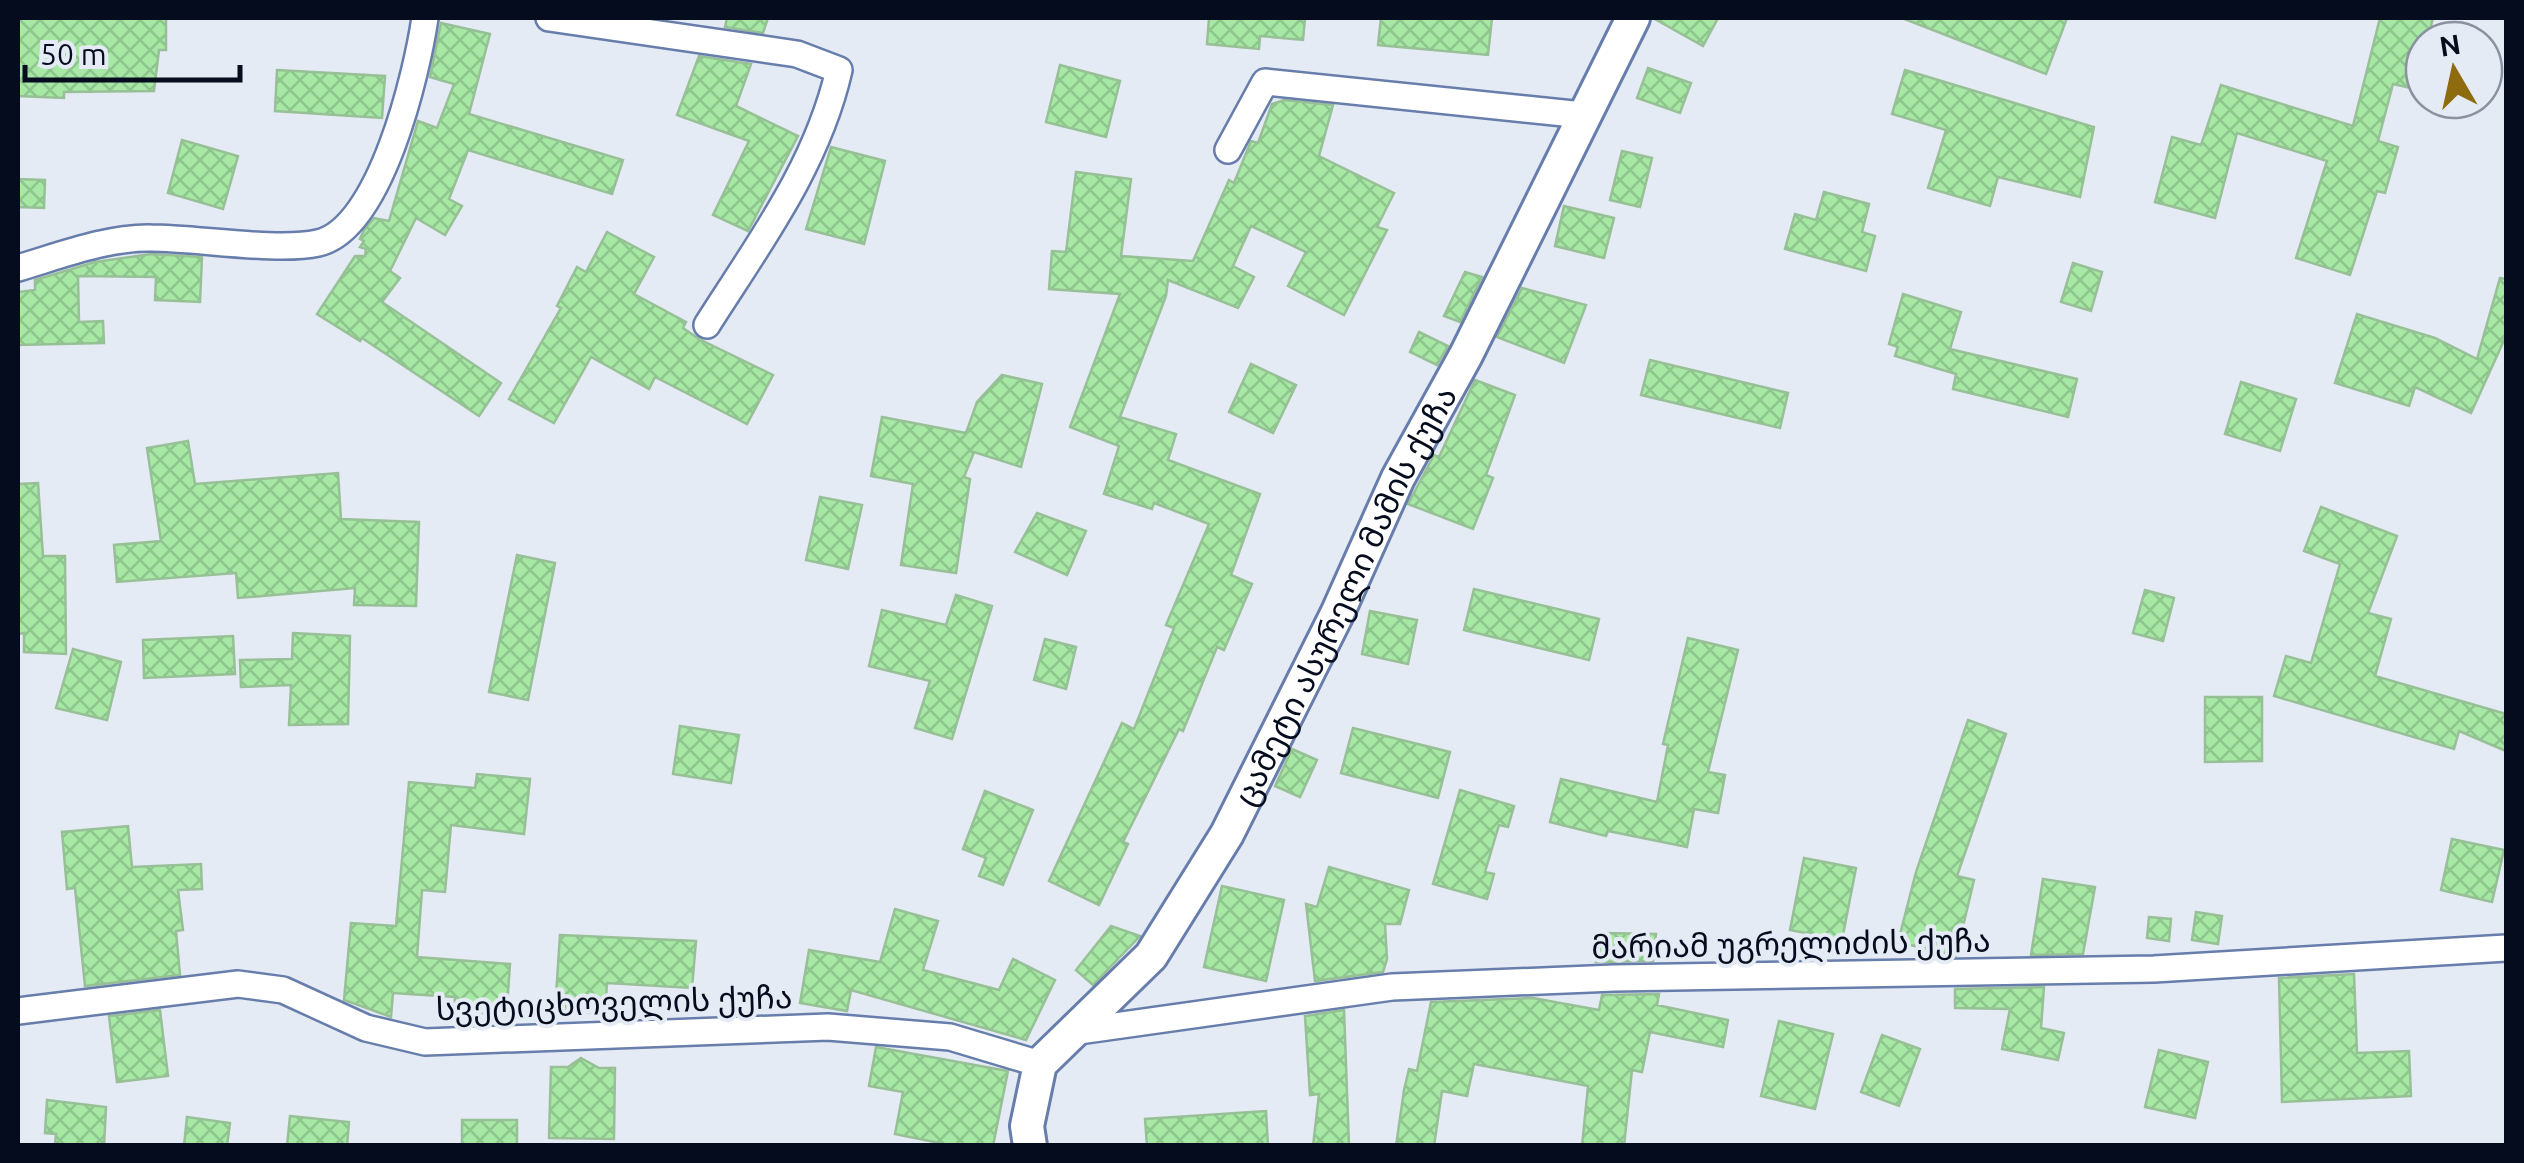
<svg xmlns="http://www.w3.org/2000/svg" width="2524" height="1163" viewBox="0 0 2524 1163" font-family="Ubuntu,'Noto Sans Georgian',sans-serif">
	<defs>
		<pattern id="building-cross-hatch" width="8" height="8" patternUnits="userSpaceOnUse" patternTransform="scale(2.5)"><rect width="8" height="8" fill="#a6e8a4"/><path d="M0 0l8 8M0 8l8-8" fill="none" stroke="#8dc68d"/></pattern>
	</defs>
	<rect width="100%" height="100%" fill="#e5ebf5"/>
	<g fill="url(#building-cross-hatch)" stroke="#97c096" stroke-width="2.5">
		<polygon points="18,18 166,18 166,50 159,50 154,91 64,92 64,98 18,96"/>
		<polygon points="727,18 768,18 763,33 725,27"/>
		<polygon points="1209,18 1305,18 1303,40 1260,36 1259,49 1207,44"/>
		<polygon points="1381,18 1492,18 1488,55 1378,45"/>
		<polygon points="1653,18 1718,18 1703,46"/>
		<polygon points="1902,18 2067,18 2046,74"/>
		<polygon points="2380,18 2433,18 2415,89 2393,84 2378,141 2398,147 2385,193 2377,191 2350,275 2296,258 2327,161 2237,133 2215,218 2155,202 2172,137 2201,145 2221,85 2353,126"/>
		<polygon points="441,23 490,34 469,114 623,160 612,194 468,150 449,199 462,206 445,235 416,218 390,271 400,278 382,302 501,383 479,416 362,338 360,341 317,314 355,256 365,256 366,249 360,247 364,241 360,239 364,230 374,218 389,221 418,121 437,128 454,84 430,77"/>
		<polygon points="699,56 751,64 736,106 798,136 748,231 713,215 749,141 677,115"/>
		<polygon points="1060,65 1120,81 1106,137 1046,122"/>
		<polygon points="1648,68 1691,83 1680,113 1637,98"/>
		<polygon points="277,70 385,76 382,118 275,111"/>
		<polygon points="1905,70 2094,127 2080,197 1998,177 1990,206 1928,188 1946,130 1892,114"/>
		<polygon points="1284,100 1333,105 1319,156 1394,193 1377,227 1387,230 1344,315 1288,286 1306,252 1251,226 1233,266 1254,277 1238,308 1168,280 1166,296 1120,417 1176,434 1168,460 1260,494 1231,575 1252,584 1224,650 1217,647 1183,731 1179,729 1123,842 1128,844 1099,905 1049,881 1122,723 1134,729 1174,628 1166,625 1209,524 1154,503 1152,509 1104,494 1119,446 1070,427 1120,294 1049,289 1052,251 1066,252 1076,172 1131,179 1121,256 1193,261 1229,180 1234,183 1251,141 1258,143 1272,104"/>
		<polygon points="182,140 238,156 223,209 168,193"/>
		<polygon points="831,147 885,161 864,244 806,229"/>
		<polygon points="1622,151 1652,158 1640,207 1610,200"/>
		<polygon points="18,179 45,180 44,208 18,207"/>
		<polygon points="1824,192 1869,204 1862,232 1875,236 1866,271 1785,249 1795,214 1816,220"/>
		<polygon points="1564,206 1614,218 1604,258 1555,246"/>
		<polygon points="607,232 654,257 634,294 686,322 683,328 699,339 773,375 747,424 655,377 649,389 591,357 554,423 509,399 561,308 557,306 577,267 586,272"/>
		<polygon points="151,254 202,257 200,302 155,300 156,277 78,276 79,322 103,321 104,343 18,345 18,292 35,290 35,280 95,262"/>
		<polygon points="2073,263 2102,272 2091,311 2061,302"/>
		<polygon points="1465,272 1482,277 1460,322 1444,316"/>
		<polygon points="2500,278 2506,279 2506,336 2471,413 2415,387 2409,406 2335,383 2357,314 2435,338 2477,359"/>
		<polygon points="1522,288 1586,305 1564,363 1497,337"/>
		<polygon points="1903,294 1961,312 1950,349 2077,379 2068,417 1953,389 1956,374 1895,356 1898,347 1889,344"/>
		<polygon points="1419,332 1448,346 1437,365 1410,352"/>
		<polygon points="1650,360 1788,393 1780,428 1641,395"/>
		<polygon points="1251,364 1296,385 1273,433 1229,412"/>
		<polygon points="1002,375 1042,384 1021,467 974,452 964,477 970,479 956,573 901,565 913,484 871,476 882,417 966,433 977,402"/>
		<polygon points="1475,380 1515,395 1486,475 1493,478 1473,529 1408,504 1434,455 1439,457"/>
		<polygon points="2241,382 2296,399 2280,451 2225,434"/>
		<polygon points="188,441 195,484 338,473 341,519 419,522 416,606 354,605 355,588 238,598 236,573 117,582 114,545 161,541 147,448"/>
		<polygon points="38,483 43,556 65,556 66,654 24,652 24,633 18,634 18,484"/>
		<polygon points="820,497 862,505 848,569 806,560"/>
		<polygon points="2321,507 2397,536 2368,613 2391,619 2375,676 2506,714 2506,751 2459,731 2454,749 2274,696 2286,656 2311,663 2340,564 2304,551"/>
		<polygon points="1037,513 1086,531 1067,575 1015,552"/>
		<polygon points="517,555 555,563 528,700 489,692"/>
		<polygon points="1474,589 1599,619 1589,660 1464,630"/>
		<polygon points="2145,590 2174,598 2163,641 2133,633"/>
		<polygon points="956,595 992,606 952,739 915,728 930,681 869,666 882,610 946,625"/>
		<polygon points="1370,611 1417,620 1408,664 1362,654"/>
		<polygon points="293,633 350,636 348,724 289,725 291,685 241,687 240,660 292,659"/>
		<polygon points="233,636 235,674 144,678 143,640"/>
		<polygon points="1688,638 1738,650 1708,772 1725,775 1718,813 1694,809 1687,847 1608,831 1606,836 1550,822 1561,779 1657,802 1668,745 1663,744"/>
		<polygon points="1045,639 1076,647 1066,689 1034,680"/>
		<polygon points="73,649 121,662 107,720 56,708"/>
		<polygon points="2205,697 2262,697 2262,761 2205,762"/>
		<polygon points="1968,720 2006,734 1957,876 1974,880 1956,956 1898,942 1916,872"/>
		<polygon points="680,726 739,735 731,783 673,774"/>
		<polygon points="1353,728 1450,752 1438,798 1341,773"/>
		<polygon points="1292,749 1317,760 1300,797 1275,786"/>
		<polygon points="477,774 530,779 524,834 451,825 445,892 422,890 417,957 510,964 507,1007 495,1006 509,1015 454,1011 455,997 393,993 391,1017 344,1000 351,923 396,926 409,782 475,788"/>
		<polygon points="1460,790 1514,806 1508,827 1499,825 1485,872 1494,874 1487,899 1433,884"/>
		<polygon points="985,791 1033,810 1003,885 979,876 986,858 963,849"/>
		<polygon points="128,826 132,867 201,864 202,889 178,890 183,930 176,931 180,975 85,986 75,888 67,889 62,832"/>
		<polygon points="2452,839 2504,850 2492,902 2441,890"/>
		<polygon points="1804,858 1856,868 1842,940 1790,930"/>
		<polygon points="1329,867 1409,890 1400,924 1385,924 1387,959 1383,972 1315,981 1306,904 1317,907"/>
		<polygon points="2043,879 2095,887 2083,954 2031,955"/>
		<polygon points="1222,886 1284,900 1266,981 1204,967"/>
		<polygon points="895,909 938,921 923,970 999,990 1013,959 1055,980 1026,1040 851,990 847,1011 800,1003 809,950 880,962"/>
		<polygon points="2196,912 2222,916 2218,944 2192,940"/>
		<polygon points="2149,917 2171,919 2169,941 2147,938"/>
		<polygon points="1111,926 1140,936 1093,985 1076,970"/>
		<polygon points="1603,933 1656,934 1653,961 1596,962"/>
		<polygon points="560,935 696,941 692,988 607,983 605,1013 555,1010"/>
		<polygon points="2354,974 2357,1053 2409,1051 2411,1096 2282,1102 2279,978"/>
		<polygon points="2044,987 2041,1028 2064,1033 2058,1060 2002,1049 2010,1009 1955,1008 1955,989"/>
		<polygon points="1659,994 1657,1005 1728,1020 1723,1047 1650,1032 1642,1072 1632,1070 1624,1146 1582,1146 1588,1086 1474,1064 1467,1096 1442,1091 1434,1146 1396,1146 1404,1090 1409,1069 1417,1071 1431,1002 1533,998 1599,1010 1602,995"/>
		<polygon points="160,1010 168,1076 117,1082 109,1016"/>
		<polygon points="1344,1010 1349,1146 1313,1146 1319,1094 1310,1095 1305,1016"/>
		<polygon points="1779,1021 1833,1034 1815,1109 1761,1096"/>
		<polygon points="1882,1035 1920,1049 1899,1106 1861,1092"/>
		<polygon points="876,1047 1008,1071 993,1146 954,1146 895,1134 903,1092 869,1086"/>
		<polygon points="2159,1050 2208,1062 2195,1118 2145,1107"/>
		<polygon points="581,1058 599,1068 615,1068 614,1139 549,1138 551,1067 568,1067"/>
		<polygon points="47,1100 106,1107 104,1146 55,1146 56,1134 45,1133"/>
		<polygon points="1266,1111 1268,1146 1147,1146 1145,1119"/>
		<polygon points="290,1116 349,1122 347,1146 287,1146"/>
		<polygon points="187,1117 230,1123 227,1146 184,1146"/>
		<rect x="462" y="1120" width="55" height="26"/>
	</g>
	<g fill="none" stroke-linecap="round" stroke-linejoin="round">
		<g stroke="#677dab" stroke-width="30">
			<g id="minor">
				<path d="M 549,18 L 797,54 L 839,70 C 817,166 759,243 707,325"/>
				<polyline points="1228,150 1265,82 1583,115"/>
				<path d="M 18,268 C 59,256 108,237 151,238 C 197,238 277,252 318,243 C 381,229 417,72 425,18"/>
				<polyline points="18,1011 238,984 283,990 366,1028 425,1042 828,1027 950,1037 1040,1064"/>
				<polyline points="1079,1031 1392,987 1614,978 2154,969 2506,948"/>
			</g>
		</g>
		<g stroke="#677dab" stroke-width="38">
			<g id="tertiary">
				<path id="s1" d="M 1030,1146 L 1027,1126 L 1040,1064 L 1151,956 L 1227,834 L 1337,614 L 1398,478 L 1466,355 L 1633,18"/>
			</g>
		</g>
		<use href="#minor" stroke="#fff" stroke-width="25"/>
		<use href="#tertiary" stroke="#fff" stroke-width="32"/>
	</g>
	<g text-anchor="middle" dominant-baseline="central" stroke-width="8" stroke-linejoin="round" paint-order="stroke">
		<g font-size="32" fill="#050c1d" stroke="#e5ebf5">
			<text stroke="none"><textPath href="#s1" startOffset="648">ცამეტი ასურელი მამის ქუჩა</textPath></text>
			<text transform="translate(1791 943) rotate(-1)">მარიამ უგრელიძის ქუჩა</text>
			<text transform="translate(614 1002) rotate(-2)">სვეტიცხოველის ქუჩა</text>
		</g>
	</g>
	<rect width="2524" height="1163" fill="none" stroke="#050c1d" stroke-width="40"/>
	<g transform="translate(2454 70) rotate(351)"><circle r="48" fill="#e5ebf5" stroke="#8b929f" stroke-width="2.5"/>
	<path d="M0-8L18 38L0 25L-18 38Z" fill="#8f6b10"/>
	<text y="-15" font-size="28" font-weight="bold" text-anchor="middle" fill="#050c1d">N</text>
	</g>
	<path d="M25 65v15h215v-15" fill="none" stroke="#050c1d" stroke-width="5"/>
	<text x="40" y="65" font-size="30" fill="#050c1d" stroke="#e5ebf5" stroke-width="8" paint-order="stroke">50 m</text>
</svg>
